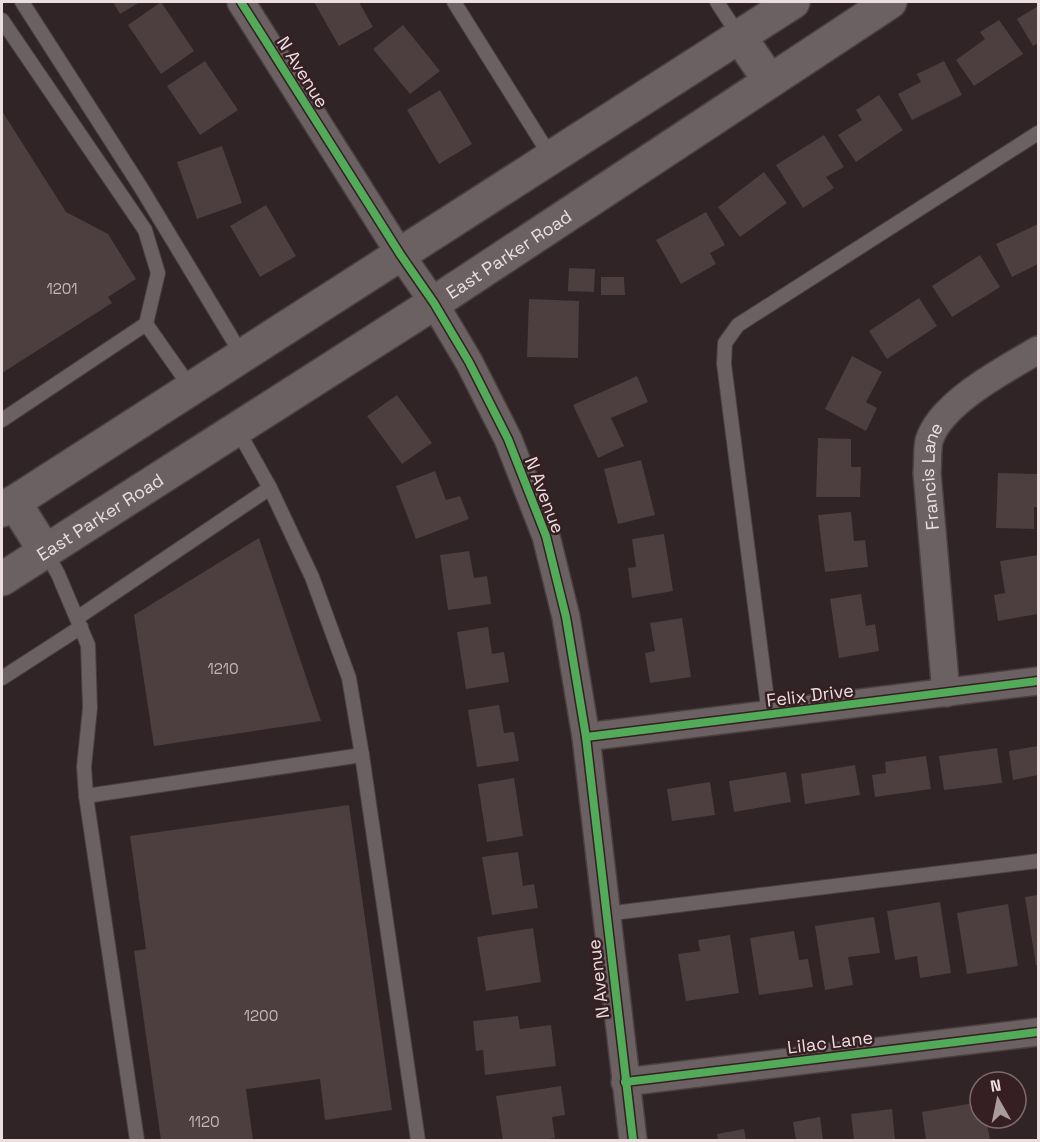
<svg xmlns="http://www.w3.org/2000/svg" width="1040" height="1142" viewBox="0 0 1040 1142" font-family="'Space Grotesk',sans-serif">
	<rect width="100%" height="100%" fill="#302426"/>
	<g fill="#4d3e40">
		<polygon points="113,2 140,2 120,14"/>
		<polygon points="161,2 194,51 161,74 128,25"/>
		<polygon points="314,2 359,2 373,27 339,46"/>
		<polygon points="1038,6 1038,43 1033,46 1017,19"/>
		<polygon points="999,20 1023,54 974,86 956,60 985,39 980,32"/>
		<polygon points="403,25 440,71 410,94 373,49"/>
		<polygon points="205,61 238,110 200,135 167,86"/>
		<polygon points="944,61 962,95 912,120 898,94 921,82 917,74"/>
		<polygon points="440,90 472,144 439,164 407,110"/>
		<polygon points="879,95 903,130 856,162 838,135 862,120 856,110"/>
		<polygon points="2,111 66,212 108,234 136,279 108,297 112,303 2,373"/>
		<polygon points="824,135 844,167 826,177 834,188 803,208 776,165"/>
		<polygon points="222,146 242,203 197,219 177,162"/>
		<polygon points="764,172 787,203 740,237 718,207"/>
		<polygon points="266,205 296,256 260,277 230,226"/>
		<polygon points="706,212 725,245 710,253 716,264 681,284 656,240"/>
		<polygon points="1038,224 1038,264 1012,277 996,244"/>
		<polygon points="980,255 1000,287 952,317 932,286"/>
		<polygon points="569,268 595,269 594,292 568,291"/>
		<polygon points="601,277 624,277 625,295 601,295"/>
		<polygon points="919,298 937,326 887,359 869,331"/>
		<polygon points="529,299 579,301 578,358 527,357"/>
		<polygon points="852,356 882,372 866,402 877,408 866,431 825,409"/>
		<polygon points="637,376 648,402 611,418 624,446 598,458 573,405"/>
		<polygon points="397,395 432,443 402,464 367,416"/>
		<polygon points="818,438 851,439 851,467 861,467 860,497 816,497"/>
		<polygon points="641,460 655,515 618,524 604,469"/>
		<polygon points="435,471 446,500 460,496 469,519 416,539 396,486"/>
		<polygon points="998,473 1038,474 1038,507 1034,507 1034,529 996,528"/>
		<polygon points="851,512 854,541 865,540 868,567 825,572 818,515"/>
		<polygon points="664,534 673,591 632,598 628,568 636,567 632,539"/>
		<polygon points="259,538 321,721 154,746 134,615"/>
		<polygon points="469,551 474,578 487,576 491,604 448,610 440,555"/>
		<polygon points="1038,555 1038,614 998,621 994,595 1005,593 1000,561"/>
		<polygon points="861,594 866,626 875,624 879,651 839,658 830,599"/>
		<polygon points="682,618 691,677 650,683 645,653 655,651 650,623"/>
		<polygon points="488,627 492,654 504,652 509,682 466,689 457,632"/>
		<polygon points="499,705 504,733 514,732 519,761 477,767 468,710"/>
		<polygon points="1038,746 1038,775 1013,780 1009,751"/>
		<polygon points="997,748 1002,783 944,790 939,756"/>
		<polygon points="926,756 931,789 875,797 872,775 886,773 885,762"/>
		<polygon points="855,765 860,795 805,804 801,774"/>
		<polygon points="786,772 791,802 734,812 729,781"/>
		<polygon points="514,778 523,836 487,842 478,784"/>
		<polygon points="710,782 715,815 672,821 667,789"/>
		<polygon points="349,805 392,1110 325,1120 320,1079 246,1089 253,1140 161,1140 134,951 146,949 130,836"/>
		<polygon points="518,852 523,886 534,884 538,908 492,915 482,857"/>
		<polygon points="1038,895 1038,965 1036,965 1025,897"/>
		<polygon points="940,902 951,973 920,978 917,956 895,960 887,911"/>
		<polygon points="1008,904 1018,966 967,974 957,913"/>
		<polygon points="874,917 880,953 848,957 853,985 825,990 815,926"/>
		<polygon points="533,928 541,982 486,991 477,937"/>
		<polygon points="794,931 799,960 808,959 813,987 759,995 750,938"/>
		<polygon points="730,935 739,993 686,1001 678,954 700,951 698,940"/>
		<polygon points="518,1016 520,1029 551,1025 556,1066 485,1075 483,1050 476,1051 473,1021"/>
		<polygon points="561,1086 565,1115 552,1117 555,1138 542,1140 503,1140 496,1096"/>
		<polygon points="980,1102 980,1118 986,1118 990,1140 926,1140 922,1112"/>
		<polygon points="892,1109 895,1140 854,1140 851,1114"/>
		<polygon points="820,1117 823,1140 796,1140 793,1122"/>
		<polygon points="744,1129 746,1140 718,1140 717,1134"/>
	</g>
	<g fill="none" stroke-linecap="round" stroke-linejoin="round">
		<g stroke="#4a3f41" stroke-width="16">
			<g id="lane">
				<polyline points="22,2 140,186 242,355"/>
				<polyline points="454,2 551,157"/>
				<polyline points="717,2 739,36"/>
				<polyline points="2,20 145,230 158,273 146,324 2,420"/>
				<polyline points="146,324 191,388"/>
				<polyline points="237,429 270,488 312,577 349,678 362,755 418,1140"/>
				<polyline points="45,551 58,574 88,645 90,708 84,767 86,796 137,1140"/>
				<polyline points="77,618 270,488"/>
				<polyline points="2,678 81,627"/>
				<polyline points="769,715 724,364 725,343 738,325 1038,133"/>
				<polyline points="86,796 362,755"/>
				<polyline points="605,914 1038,861"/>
			</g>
		</g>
		<g stroke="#4a3f41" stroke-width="30">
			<g id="street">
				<polyline points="241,2 400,254 434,303 469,362 508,439 546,536 566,617 586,737 633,1140"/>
				<path id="s1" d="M 946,693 L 927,473 C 928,463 927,451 929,441 C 940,403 1006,369 1038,350"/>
				<polyline points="586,737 1038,681"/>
				<polyline points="625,1082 1038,1032"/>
			</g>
		</g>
		<g stroke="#4a3f41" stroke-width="36">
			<g id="secondary">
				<polyline points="739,36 770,81"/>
				<polyline points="14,502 45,551"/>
				<polyline points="2,510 793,2"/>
				<path id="s2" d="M 2,579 L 434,303 L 890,2"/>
			</g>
		</g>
		<use href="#lane" stroke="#6b6062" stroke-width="14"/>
		<use href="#street" stroke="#6b6062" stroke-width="27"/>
		<use href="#secondary" stroke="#6b6062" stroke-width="33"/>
		<g stroke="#351f23" stroke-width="11">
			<g id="cycleway">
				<polyline points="241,2 400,254 434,303 469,362 508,439 546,536 566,617 586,737 633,1140"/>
				<polyline points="586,737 1038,681"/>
				<polyline points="625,1082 1038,1032"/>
			</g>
		</g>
		<use href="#cycleway" stroke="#51ab58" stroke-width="8"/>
	</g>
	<g text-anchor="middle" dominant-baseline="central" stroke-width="5" stroke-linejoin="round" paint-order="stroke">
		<g font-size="15" fill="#c4b5b7">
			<text x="62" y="288">1201</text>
			<text x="223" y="668">1210</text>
			<text x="261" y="1015">1200</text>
			<text x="204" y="1121">1120</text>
		</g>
		<g font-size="18" fill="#ecdddf" stroke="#351f23">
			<text transform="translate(303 72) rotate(58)">N Avenue</text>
			<text stroke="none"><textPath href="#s2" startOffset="602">East Parker Road</textPath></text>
			<text stroke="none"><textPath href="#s1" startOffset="218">Francis Lane</textPath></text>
			<text transform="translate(545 495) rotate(69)">N Avenue</text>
			<text stroke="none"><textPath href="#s2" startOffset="116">East Parker Road</textPath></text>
			<text transform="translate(810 695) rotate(-7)">Felix Drive</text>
			<text transform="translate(598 979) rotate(-97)">N Avenue</text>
			<text transform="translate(830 1042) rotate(-7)">Lilac Lane</text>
		</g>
	</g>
	<rect width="1040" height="1142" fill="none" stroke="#ecdddf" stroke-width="6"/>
	<g transform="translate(998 1100) rotate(351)"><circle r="28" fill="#351f23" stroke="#7e6b6e" stroke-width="1.5"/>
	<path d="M0-4.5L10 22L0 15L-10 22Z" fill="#aa9c9e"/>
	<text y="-9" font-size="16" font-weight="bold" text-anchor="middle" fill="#ecdddf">N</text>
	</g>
</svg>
